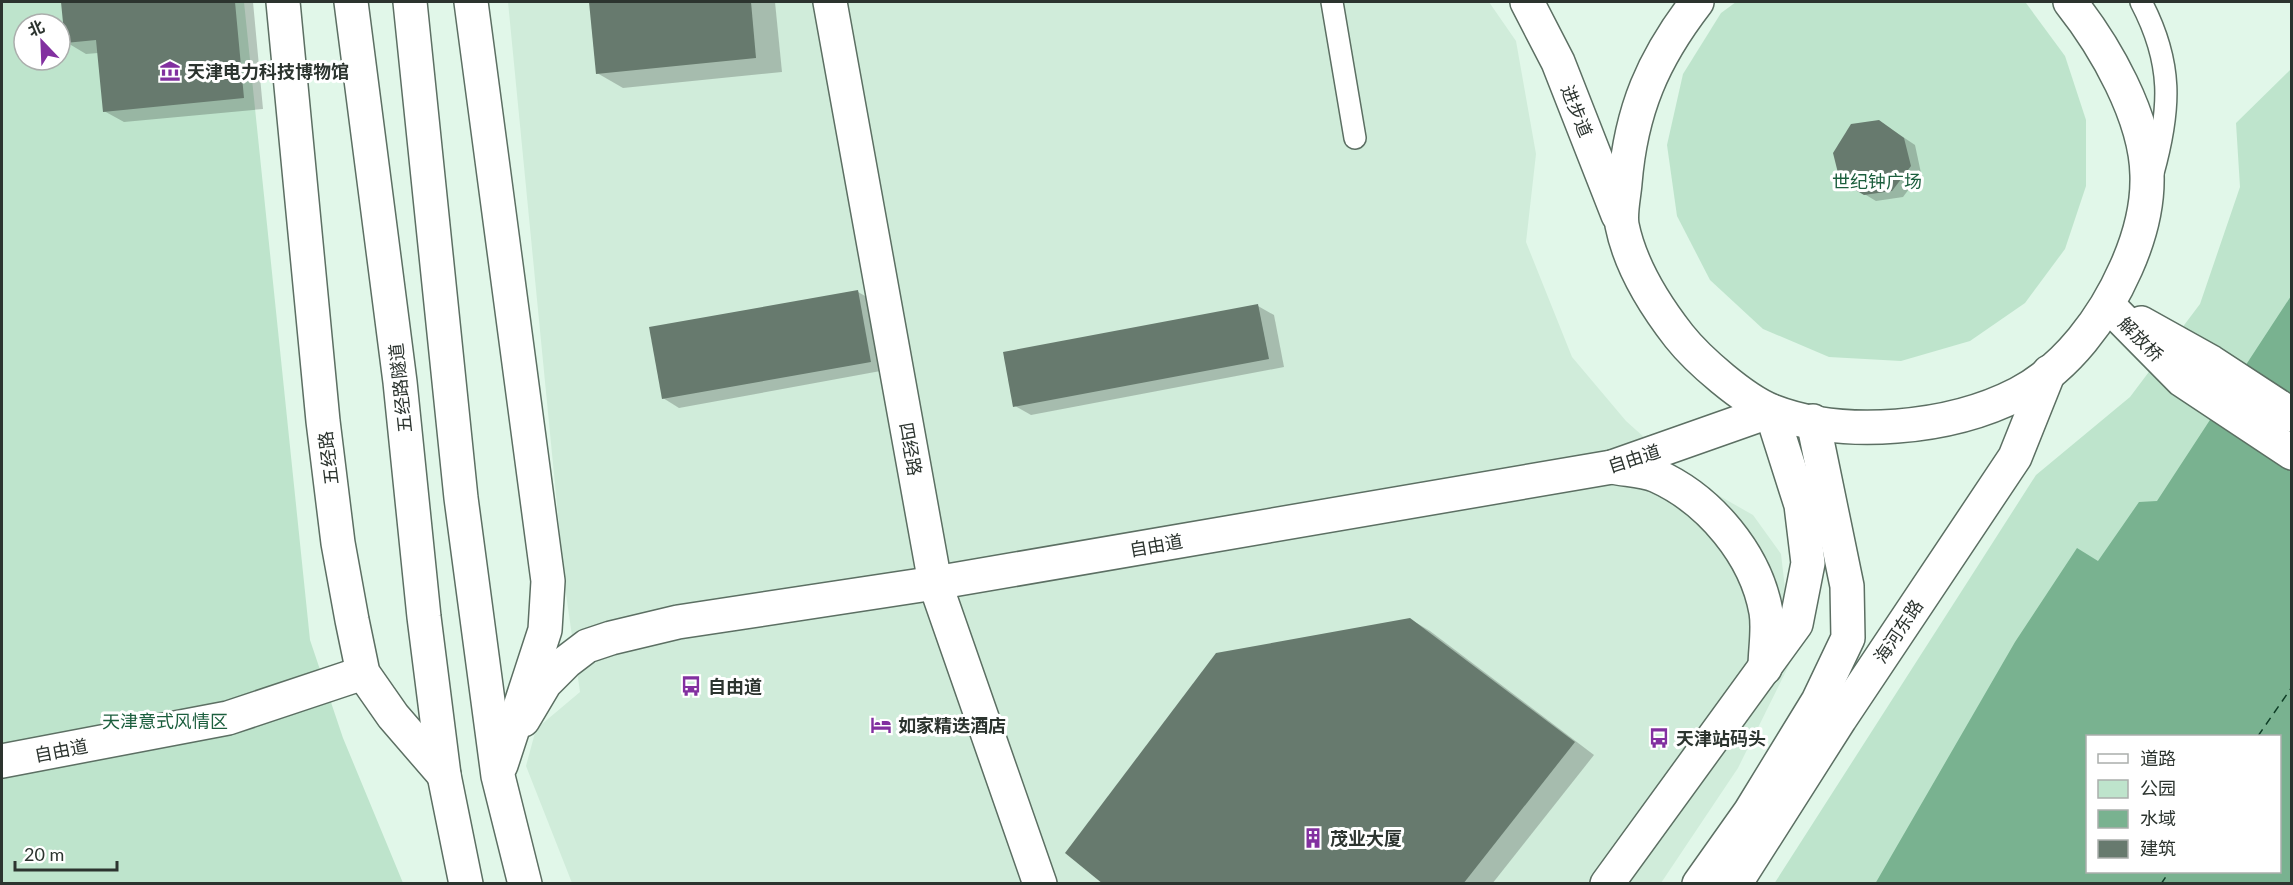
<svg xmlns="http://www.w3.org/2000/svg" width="2293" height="885" viewBox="0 0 2293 885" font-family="Lato,'Noto Sans SC',sans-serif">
	<rect width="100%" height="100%" fill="#e1f7e9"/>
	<polygon fill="#d0ecda" points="508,2 1489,2 1516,41 1536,154 1526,242 1572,357 1626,421 1693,481 1753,515 1781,554 1793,657 1738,768 1661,883 572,883 526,766 536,729 580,692 565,587"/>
	<g fill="#bee4cc" fill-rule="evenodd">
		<path d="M 2,2 L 244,2 L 310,640 L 343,738 L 403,883 L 2,884 ZM 24,24 L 60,24 L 60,60 L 24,60 Z"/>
		<polygon points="1736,2 2026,3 2065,56 2086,120 2086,186 2065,249 2025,303 1970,341 1901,361 1829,357 1763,329 1710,280 1677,216 1667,145 1683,74 1721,13"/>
		<path d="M 2291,69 L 2291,883 L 1774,884 L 2036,475 L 2130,397 L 2200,304 L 2240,187 L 2236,123 ZM 2088,736 L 2280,736 L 2280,872 L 2088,872 Z"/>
	</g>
	<path fill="#79b290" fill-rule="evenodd" d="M 2291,296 L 2291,883 L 1875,884 L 2015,642 L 2077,548 L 2098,561 L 2139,502 L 2157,501 ZM 2088,736 L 2280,736 L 2280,872 L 2088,872 Z"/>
	<g fill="#0003">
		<polygon points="62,2 253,2 263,109 124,122 104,111 98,53 86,54 66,42"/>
		<polygon points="590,2 775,2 782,72 623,88 597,73"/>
		<polygon points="1879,121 1915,145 1921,173 1903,197 1876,201 1841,180"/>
		<polygon points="858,292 874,301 886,370 679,408 663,398"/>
		<polygon points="1258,306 1274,315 1284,367 1031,415 1015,406"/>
		<polygon points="1410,619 1430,631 1594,755 1492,884 1106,884"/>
	</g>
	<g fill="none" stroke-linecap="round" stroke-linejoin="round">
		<g stroke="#0e3d26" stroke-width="1.5" stroke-dasharray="8 6" stroke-linecap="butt">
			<polyline points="2258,736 2292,687"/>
			<polyline points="2161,884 2169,872"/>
		</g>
	</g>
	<g fill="#677a6e">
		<polygon points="61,2 235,2 244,98 103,112 96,40 65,43"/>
		<polygon points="589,2 751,2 756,58 596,74"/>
		<polygon points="1879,120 1904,138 1911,166 1892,191 1864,195 1840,181 1833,153 1851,124"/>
		<polygon points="858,290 871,362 662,399 649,327"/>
		<polygon points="1258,304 1269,359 1013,407 1003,352"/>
		<polygon points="1410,618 1575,742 1463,884 1103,884 1065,853 1216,653"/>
	</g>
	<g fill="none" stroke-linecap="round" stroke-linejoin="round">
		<g stroke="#5c6f63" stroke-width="24">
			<g id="service">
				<polyline points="1332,2 1355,138"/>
				<path d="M 2141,2 C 2173,63 2171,108 2153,173"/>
			</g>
		</g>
		<g stroke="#5c6f63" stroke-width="36">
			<g id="minor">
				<polyline points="830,2 935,583 1040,884"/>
				<path d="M 1612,467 C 1626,470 1644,470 1657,476 C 1710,500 1756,555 1766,612 C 1769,630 1765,650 1765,668"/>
				<polyline points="523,720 545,683 566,662 587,646 611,638 678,622 935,583 1612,467 1771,411 1801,505 1808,563 1796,624 1607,884"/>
				<polyline points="2,761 228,718 363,673"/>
				<polyline points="1699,884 1750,812 1818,701 1848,638 1847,586 1813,421"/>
				<polyline points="1735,884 1840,719 2015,457 2049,372"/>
			</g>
		</g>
		<g stroke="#5c6f63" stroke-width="36">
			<g id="tertiary">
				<polyline points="1527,2 1558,62 1618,215"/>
				<path d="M 1697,2 C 1653,59 1631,110 1625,183 C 1624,196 1620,212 1622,225 C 1630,265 1654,304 1679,336 C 1698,360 1744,400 1772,411 C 1844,439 1950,429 2018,394 C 2067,368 2104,318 2126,268 C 2139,239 2148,208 2147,175 C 2146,117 2105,46 2070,2"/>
				<polyline points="2108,305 2182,380 2292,453"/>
				<polyline points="2141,323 2211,362 2292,415"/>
			</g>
		</g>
		<g stroke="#5c6f63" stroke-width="36">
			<g id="secondary">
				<polyline points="283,2 323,421 338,543 352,620 363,673 393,716 444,775"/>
				<polyline points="351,2 400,382 424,617 444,775 466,884"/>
				<polyline points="410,2 461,498 498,776 525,884"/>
				<polyline points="471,2 548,581 545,630 501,765"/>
			</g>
		</g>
		<use href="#service" stroke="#fff" stroke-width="21"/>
		<use href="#minor" stroke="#fff" stroke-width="33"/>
		<use href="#tertiary" stroke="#fff" stroke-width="33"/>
		<use href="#secondary" stroke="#fff" stroke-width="33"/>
	</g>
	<defs>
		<g id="museum-bare" transform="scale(1.62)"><path d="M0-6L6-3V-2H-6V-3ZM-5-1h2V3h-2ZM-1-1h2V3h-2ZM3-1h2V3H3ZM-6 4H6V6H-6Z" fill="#8230a0" stroke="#fff" stroke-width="2.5" paint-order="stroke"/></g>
		<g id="bus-bare" transform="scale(1.62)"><path d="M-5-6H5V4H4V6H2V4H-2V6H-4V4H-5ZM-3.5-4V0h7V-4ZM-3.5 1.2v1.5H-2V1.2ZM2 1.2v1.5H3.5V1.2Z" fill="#8230a0" stroke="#fff" stroke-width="2.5" paint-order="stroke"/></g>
		<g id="hotel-bare" transform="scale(1.62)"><path d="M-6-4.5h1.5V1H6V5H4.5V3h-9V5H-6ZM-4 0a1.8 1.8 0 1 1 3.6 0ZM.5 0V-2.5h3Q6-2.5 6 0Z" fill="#8230a0" stroke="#fff" stroke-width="2.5" paint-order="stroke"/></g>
		<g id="building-bare" transform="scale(1.62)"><path d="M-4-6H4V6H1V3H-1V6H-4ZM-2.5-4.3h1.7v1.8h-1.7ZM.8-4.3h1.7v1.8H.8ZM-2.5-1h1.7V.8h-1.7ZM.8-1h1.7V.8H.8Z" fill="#8230a0" stroke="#fff" stroke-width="2.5" paint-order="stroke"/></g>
	</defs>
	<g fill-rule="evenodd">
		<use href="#museum-bare" x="170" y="71"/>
		<use href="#bus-bare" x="691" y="686"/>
		<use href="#hotel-bare" x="881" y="725"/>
		<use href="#bus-bare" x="1659" y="738"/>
		<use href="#building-bare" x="1313" y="838"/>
	</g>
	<g text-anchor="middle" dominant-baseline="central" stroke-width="6" stroke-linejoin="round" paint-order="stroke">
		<g font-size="18" font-weight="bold" fill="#2c342f" stroke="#fff" text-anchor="start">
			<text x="187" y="71">天津电力科技博物馆</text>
			<text x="708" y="686">自由道</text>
			<text x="898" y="725">如家精迭酒店</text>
			<text x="1676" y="738">天津站码头</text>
			<text x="1330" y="838">茂业大厦</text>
		</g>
		<g font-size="18" fill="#2c342f" stroke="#fff">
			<text transform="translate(1577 111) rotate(68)">进步道</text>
			<text transform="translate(2141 339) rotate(45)">解放桥</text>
			<text transform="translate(400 388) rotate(-96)">五经路隧道</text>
			<text transform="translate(911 449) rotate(80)">四经路</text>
			<text transform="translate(328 458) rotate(-97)">五经路</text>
			<text transform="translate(1634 458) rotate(-18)">自由道</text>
			<text transform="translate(1156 545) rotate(-10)">自由道</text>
			<text transform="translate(1898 631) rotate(-56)">海河东路</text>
			<text transform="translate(61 750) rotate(-11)">自由道</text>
		</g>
		<g font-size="18" fill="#1c5f3e" stroke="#fff">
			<text x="1877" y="181">世纪钟广场</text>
			<text x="165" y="721">天津意式风情区</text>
		</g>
	</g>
	<rect width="2293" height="885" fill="none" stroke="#2c342f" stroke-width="6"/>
	<rect x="2086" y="735" width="195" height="138" fill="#ffffff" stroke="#abaeac" stroke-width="1.5"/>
	<rect x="2098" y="754" width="30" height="9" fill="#ffffff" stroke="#abaeac" stroke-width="1.5"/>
	<text x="2140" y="765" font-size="18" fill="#2c342f">道路</text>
	<rect x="2098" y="780" width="30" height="18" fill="#bee4cc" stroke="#abaeac" stroke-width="1.5"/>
	<text x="2140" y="795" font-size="18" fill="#2c342f">公园</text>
	<rect x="2098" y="810" width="30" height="18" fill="#79b290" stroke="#abaeac" stroke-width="1.5"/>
	<text x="2140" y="825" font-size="18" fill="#2c342f">水域</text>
	<rect x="2098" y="840" width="30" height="18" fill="#677a6e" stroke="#abaeac" stroke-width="1.5"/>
	<text x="2140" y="855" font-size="18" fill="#2c342f">建筑</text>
	<g transform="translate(42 42) rotate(337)"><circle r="28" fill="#ffffff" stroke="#abaeac" stroke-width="1.5"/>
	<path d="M0-4.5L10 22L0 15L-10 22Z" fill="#8230a0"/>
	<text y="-9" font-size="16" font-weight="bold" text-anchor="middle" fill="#2c342f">北</text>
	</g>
	<path d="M15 861v9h102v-9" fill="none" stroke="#2c342f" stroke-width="3"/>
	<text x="24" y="861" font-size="18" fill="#2c342f" stroke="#ffffff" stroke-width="4.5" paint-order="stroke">20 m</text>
</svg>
